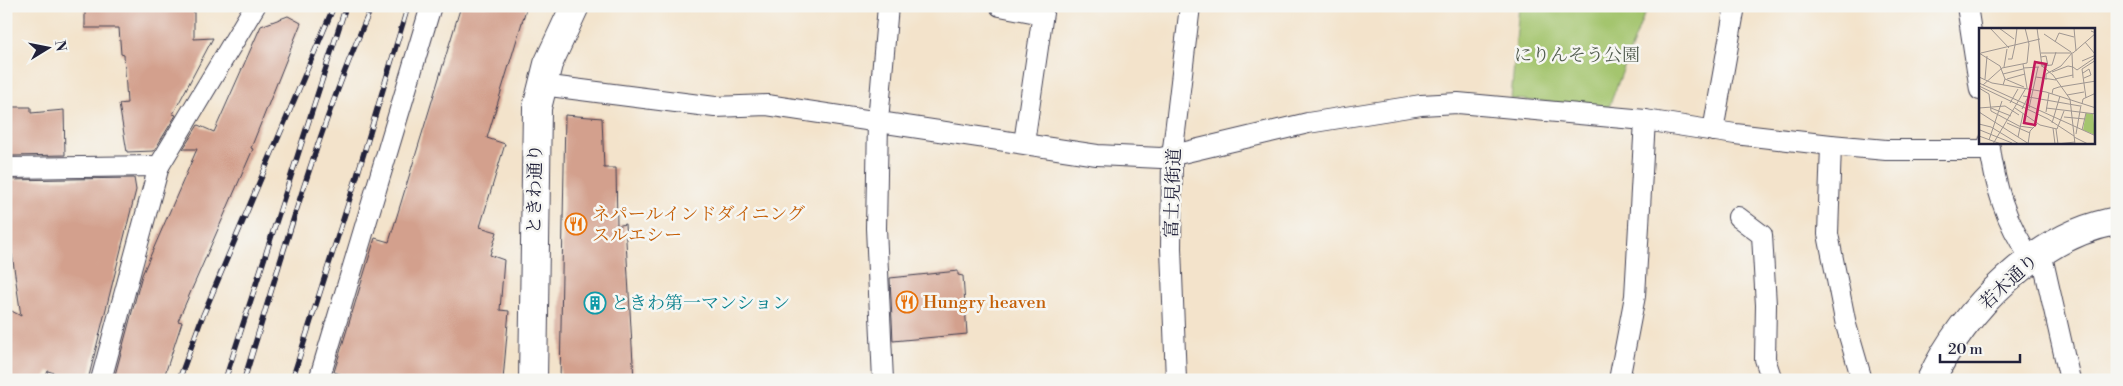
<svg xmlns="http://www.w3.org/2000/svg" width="2123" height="386" viewBox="0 0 2123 386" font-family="'Libre Bodoni','Noto Serif JP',serif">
	<rect width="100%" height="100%" fill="#f6f6f2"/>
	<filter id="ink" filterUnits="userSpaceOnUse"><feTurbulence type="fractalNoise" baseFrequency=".02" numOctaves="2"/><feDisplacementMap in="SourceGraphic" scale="10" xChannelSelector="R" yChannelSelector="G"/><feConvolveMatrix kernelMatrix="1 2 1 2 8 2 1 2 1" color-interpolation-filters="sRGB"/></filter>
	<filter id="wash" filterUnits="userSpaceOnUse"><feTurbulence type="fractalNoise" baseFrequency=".0096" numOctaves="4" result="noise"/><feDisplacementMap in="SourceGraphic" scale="20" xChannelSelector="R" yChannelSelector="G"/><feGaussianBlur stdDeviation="1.12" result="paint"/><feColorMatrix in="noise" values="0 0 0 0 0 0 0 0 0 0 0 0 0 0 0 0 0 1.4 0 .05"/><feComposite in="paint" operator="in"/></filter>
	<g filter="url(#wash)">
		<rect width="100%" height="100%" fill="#f3e3cb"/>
		<polygon fill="#a4c56e" stroke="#637454" points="1519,6 1649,6 1642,20 1609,107 1511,99"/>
		<g id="blocks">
			<g fill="#d3a08d">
				<polygon points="85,6 194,6 194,39 213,38 173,114 176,115 154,151 127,152 119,104 127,103 124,55 121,54 119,28 85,28"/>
				<polygon points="461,6 527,6 487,138 505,144 480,227 497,232 490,255 504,260 500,310 509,311 503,380 359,380 334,372 375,238 389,242"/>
				<polygon points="288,16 301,23 251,148 253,149 178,321 182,322 163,380 130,380 115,375 142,275 197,149 183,149 198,125 214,132 261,26"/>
				<polygon points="6,107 31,107 31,113 64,110 65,155 12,156 6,140"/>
				<polygon points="565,115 602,118 604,168 616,168 617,226 625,224 634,380 560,380"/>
				<polygon points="134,178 136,190 88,380 76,380 48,371 44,380 6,380 6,308 21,316 12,254 6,255 6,180"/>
				<polygon points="958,271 958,275 963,276 967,334 893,341 890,278"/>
			</g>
		</g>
	</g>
	<g filter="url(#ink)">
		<use href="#blocks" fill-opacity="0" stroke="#413f51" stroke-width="1"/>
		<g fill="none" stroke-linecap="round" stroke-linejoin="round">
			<g stroke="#413f51" stroke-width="22">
				<g id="street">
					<polyline points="1000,6 1042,14"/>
					<polyline points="1967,6 1980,90"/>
					<polyline points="542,85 715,107 767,105 1097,155 1161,158 1308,123 1421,105 1458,103 1645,120 1735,134 1831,145 1886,150 1990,150"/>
					<polyline points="1713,131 1735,6"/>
					<path d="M 1989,142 C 1995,186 2005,222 2031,258"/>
					<polyline points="1024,143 1044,6"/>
					<polyline points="1831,145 1828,234 1846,325 1862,380"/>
					<polyline points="6,168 159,166"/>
					<polyline points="1738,217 1762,235 1766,305 1765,359 1772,380"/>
					<polyline points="2041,252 2070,380"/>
					<polyline points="101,380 159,166 255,6"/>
					<polyline points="319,380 431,6"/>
					<polyline points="883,380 876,228 878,121 888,6"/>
					<polyline points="1176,380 1171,248 1172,157 1190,6"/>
					<polyline points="1619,380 1635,296 1645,120"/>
				</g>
			</g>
			<g stroke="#413f51" stroke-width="30">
				<g id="secondary">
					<polyline points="533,380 537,108 548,64 575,6"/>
					<path d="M 1931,380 C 1963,310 2039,234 2117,221"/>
				</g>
			</g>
			<use href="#street" stroke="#fff" stroke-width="20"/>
			<use href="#secondary" stroke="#fff" stroke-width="28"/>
			<g stroke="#22223b" stroke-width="5.5">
				<g id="rail">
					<polyline points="179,380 201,320 334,6"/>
					<polyline points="225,380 346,6"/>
					<path d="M 244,380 C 283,254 318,127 372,6"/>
					<polyline points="292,380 357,176 408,6"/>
				</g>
			</g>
			<use href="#rail" stroke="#f6f6f2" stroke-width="4" stroke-dasharray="11" stroke-linecap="butt"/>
		</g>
	</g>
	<defs>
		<g id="restaurant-ring" transform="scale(1.125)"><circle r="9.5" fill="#f6f6f2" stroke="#e8710a" stroke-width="1.5"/><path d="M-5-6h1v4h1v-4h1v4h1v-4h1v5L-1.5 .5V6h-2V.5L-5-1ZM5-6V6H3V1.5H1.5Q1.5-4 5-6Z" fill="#e8710a"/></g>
		<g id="building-ring" transform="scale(1.125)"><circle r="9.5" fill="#f6f6f2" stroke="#0f9aa8" stroke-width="1.5"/><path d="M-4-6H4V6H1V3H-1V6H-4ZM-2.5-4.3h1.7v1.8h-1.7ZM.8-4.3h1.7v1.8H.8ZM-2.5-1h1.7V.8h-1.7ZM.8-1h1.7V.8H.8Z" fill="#0f9aa8"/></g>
	</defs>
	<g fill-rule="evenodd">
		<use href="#restaurant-ring" x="576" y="224"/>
		<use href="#restaurant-ring" x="907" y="302"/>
		<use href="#building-ring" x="595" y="303"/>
	</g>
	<g text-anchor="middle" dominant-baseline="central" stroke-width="5" stroke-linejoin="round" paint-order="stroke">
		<g font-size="18" fill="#505b4d" stroke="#f6f6f2">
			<text x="1577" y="55">にりんそう公園</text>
		</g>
		<g font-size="18" fill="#22223b" stroke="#f6f6f2">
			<text transform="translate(535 189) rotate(-89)">ときわ通り</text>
			<text transform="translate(1173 193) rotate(-88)">富士見街道</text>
			<text transform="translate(2009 282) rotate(-43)">若木通り</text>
		</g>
		<g font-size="18" fill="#c56008" stroke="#f6f6f2" text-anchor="start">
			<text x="592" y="214">ネパールインドダイニング<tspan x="592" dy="21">スルエシー</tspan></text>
			<text x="923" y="302">Hungry heaven</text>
		</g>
		<g font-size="18" fill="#0d838f" stroke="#f6f6f2" text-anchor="start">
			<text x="611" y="303">ときわ第一マンション</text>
		</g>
	</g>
	<g transform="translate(1979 28)">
		<rect width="116" height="116" fill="#f3e3cb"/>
		<path d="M 107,85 L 114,86 L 116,107 L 104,102 Z" fill="#a4c56e"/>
		<path fill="none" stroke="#9f9691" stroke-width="1" d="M 11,0 L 30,20M 20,0 L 35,11M 58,0 L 63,38 L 74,47 L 91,71 L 96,116M 95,0 L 97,23M 65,6 L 92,24M 76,14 L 80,5 L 95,9M 106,14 L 116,26M 36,17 L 38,0M 0,25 L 21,38 L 26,51 L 24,57M 2,25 L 61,11M 62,25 L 94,25 L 117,5 L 112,3M 93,26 L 94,50M 62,29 L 67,28 L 69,38M 29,31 L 33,31 L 36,17M 103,33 L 117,27M 44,36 L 48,60M 62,38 L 73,37 L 77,24M 25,39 L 28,21M 94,39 L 98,42 L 117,29M 44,40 L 60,39M 73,44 L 89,38 L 94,39M 104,45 L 110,41 L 112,47 L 105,50M 24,46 L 44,41M 0,49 L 13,55 L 67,64 L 117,80M 57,49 L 77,52M 6,51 L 8,28M 26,51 L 45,59M 28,51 L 46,46M 76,51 L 94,47M 67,52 L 67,46 L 82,38 L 93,25M 0,55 L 117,108M 4,57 L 23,40 L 48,35 L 50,16 L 46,0M 0,58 L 69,91 L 95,108M 0,60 L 10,66 L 12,83M 73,66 L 74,61 L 80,59 L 117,53M 88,67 L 105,64M 44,68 L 101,78M 107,70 L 103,41 L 117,32M 31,75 L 39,61M 103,76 L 104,71 L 117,65M 0,80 L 26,78 L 40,87M 12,80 L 32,88M 36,80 L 61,97 L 78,101 L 85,83M 50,80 L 59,39M 67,80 L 117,86M 43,81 L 51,65M 12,83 L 40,98 L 54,100M 0,84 L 50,116M 67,84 L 70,65M 85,89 L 106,91M 28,95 L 51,105M 73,95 L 81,68M 0,96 L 12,99 L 40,116M 74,100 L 76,116M 77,101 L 79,116M 1,102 L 33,115M 103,102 L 107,85M 97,106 L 102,77M 0,108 L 22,116M 39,109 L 44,86M 95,109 L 109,116M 10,112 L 23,73M 14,116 L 47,60M 49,116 L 51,103 L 58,96M 78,116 L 96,114"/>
		<path fill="#c2185b" fill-opacity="0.15" stroke="#c2185b" stroke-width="2.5" d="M 56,34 L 67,36 L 56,97 L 45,95 Z"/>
		<rect width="116" height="116" fill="none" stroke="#22223b" stroke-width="2.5"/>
	</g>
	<rect width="2123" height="386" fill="none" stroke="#f6f6f2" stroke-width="25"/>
	<g transform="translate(48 48) rotate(80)" stroke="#f6f6f2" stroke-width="4" paint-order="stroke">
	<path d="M0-4L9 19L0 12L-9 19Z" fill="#22223b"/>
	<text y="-8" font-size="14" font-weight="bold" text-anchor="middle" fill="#22223b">N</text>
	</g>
	<path d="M1940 354v8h80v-8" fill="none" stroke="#22223b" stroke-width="2.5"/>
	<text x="1948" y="354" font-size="15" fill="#22223b" stroke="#f6f6f2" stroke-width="4" paint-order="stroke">20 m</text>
</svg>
